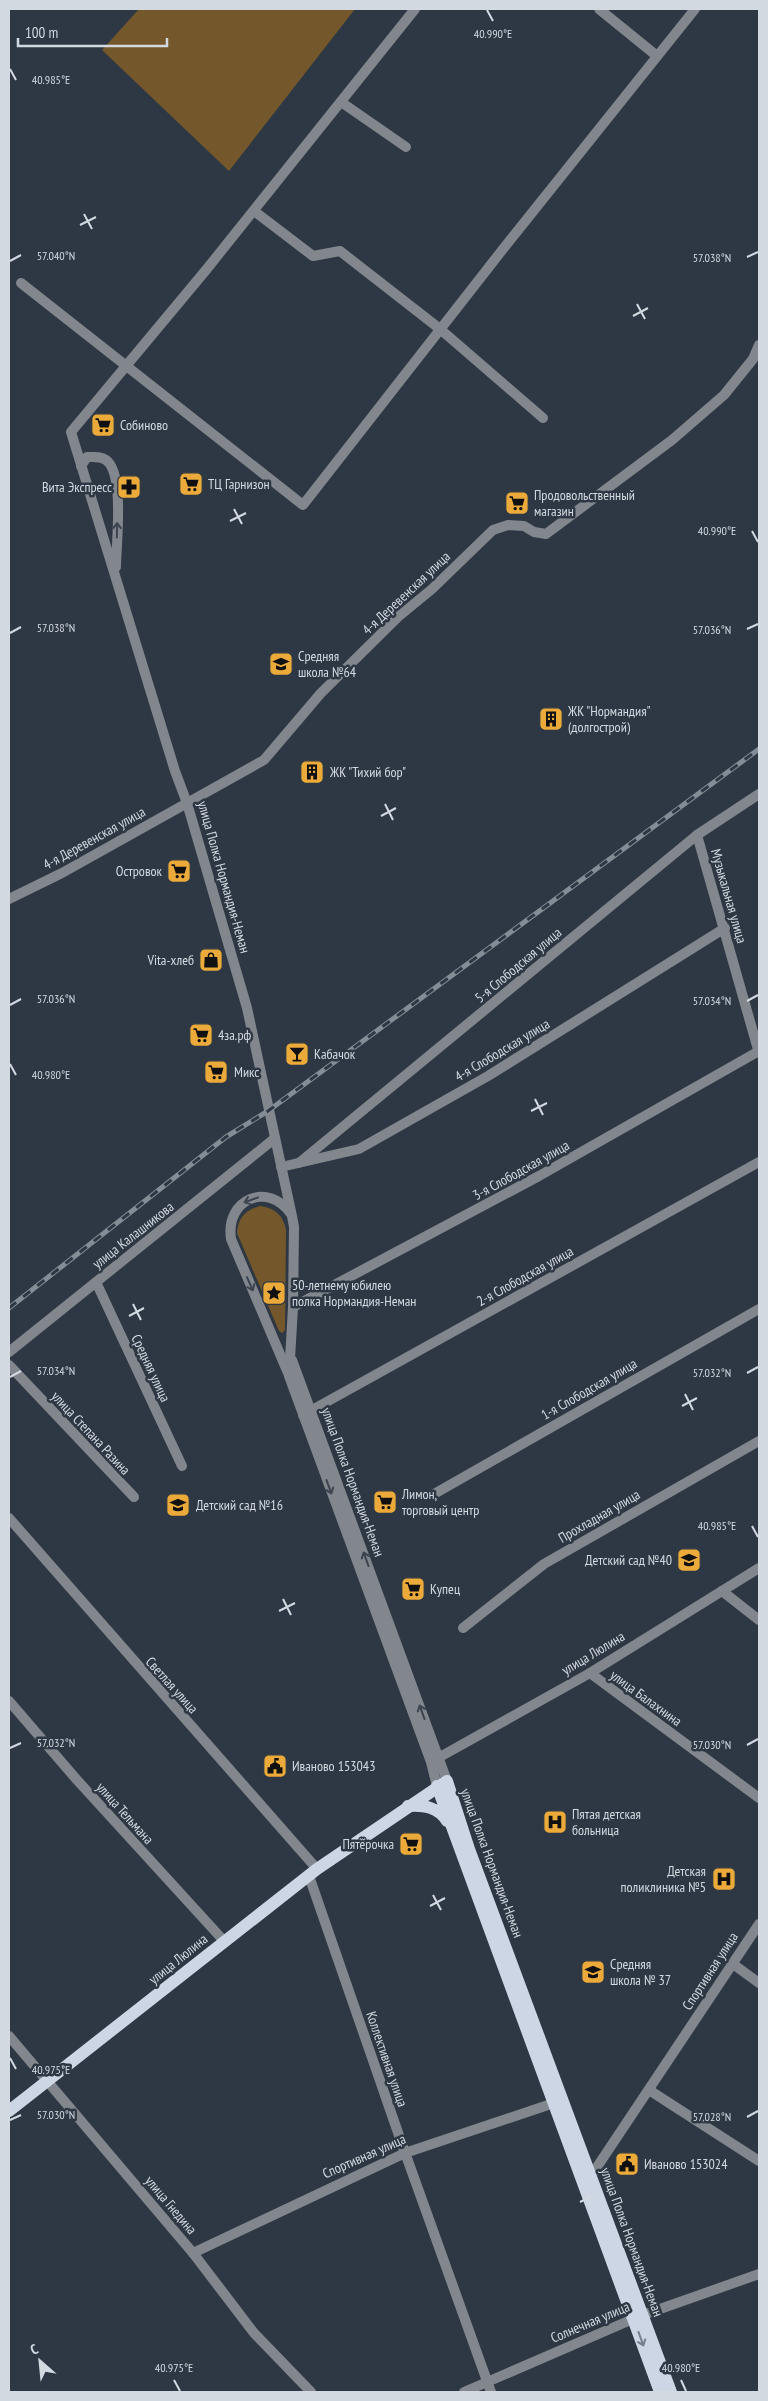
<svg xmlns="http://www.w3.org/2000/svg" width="768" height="2401" viewBox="0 0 768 2401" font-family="'PT Sans Narrow',sans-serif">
	<rect width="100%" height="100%" fill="#2e3844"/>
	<g fill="#74582c">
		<polygon points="139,9 355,9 229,171 102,50"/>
		<path d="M 260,1206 C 275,1208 283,1215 286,1230 L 285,1330 L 282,1333 L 279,1331 L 237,1233 C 238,1218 245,1210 260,1206 Z"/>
	</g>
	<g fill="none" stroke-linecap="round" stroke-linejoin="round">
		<g stroke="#82878d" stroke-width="10">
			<polyline points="415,9 206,270 71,432 175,771 187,803 247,1008 292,1216 294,1227 293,1307 289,1376 431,1762 437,1786"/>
			<polyline points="599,9 657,56"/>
			<polyline points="341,102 406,147"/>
			<polyline points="254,211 313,256 340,251 440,329 543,418"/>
			<polyline points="21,283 303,505 503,249 695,9"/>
			<path d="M 81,466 L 87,457 C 94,457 100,456 106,460 C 125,473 116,546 116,567"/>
			<polyline points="697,835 759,1053"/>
			<polyline points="9,899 62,873 264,760 321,693 398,617 432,589 493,530 508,525 524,526 534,532 546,534 672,440 724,395 753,359 759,345"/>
			<polyline points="299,1163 697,835 759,794"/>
			<polyline points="281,1167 359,1149 488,1076 725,928"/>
			<polyline points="96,1282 182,1466"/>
			<polyline points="293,1307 539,1176 759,1051"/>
			<polyline points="9,1352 274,1139"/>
			<polyline points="292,1360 447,1781"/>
			<polyline points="9,1365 134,1497"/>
			<path d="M 288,1373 L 231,1239 C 225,1199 268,1181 291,1214"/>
			<polyline points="303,1415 759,1162"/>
			<polyline points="434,1494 759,1309"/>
			<polyline points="9,1518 317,1869"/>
			<polyline points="722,1591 759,1620"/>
			<polyline points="463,1628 544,1564 759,1441"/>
			<polyline points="590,1673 759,1798"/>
			<polyline points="9,1701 77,1780 224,1941"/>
			<polyline points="438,1758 590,1673 759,1568"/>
			<polyline points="309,1876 403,2147 491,2392"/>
			<polyline points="733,1964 759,1983"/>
			<polyline points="9,2036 193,2253 254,2333 311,2392"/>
			<polyline points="649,2090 759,2161"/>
			<polyline points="591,2176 759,1924"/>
			<polyline points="193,2253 405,2153 554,2103"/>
			<polyline points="643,2315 759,2274"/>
			<polyline points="464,2392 633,2319"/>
		</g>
		<g stroke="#ccd6e4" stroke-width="12">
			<polyline points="437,1786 660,2392"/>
			<path d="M 408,1806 C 424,1805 438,1807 447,1821"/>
			<polyline points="9,2111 317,1869 447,1781 469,1849 671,2392"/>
		</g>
		<g stroke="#848c96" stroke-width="5">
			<polyline id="rail" points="9,1308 226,1137 268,1111 759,749"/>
		</g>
		<use href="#rail" stroke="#2e3844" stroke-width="3" stroke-dasharray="9" stroke-linecap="butt"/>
	</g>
	<defs><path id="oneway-shaft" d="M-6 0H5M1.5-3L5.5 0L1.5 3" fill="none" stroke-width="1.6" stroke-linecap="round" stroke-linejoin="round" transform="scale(1.25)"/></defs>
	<g stroke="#3b444f">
		<use href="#oneway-shaft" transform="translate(117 530) rotate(-89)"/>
		<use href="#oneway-shaft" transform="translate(251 1200) rotate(160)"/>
		<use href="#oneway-shaft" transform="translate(250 1284) rotate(66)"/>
		<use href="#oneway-shaft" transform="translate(329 1487) rotate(70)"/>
		<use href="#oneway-shaft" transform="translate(366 1559) rotate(-110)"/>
		<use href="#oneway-shaft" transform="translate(422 1712) rotate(-110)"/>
	</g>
	<use stroke="#757f8c" href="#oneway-shaft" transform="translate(641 2339) rotate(70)"/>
	<path fill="none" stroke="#d3d9e1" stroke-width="2" d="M 487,10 L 493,21M 10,69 L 16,80M 84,214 L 92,229M 80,225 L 96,217M 747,257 L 758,252M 10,261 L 21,255M 637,304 L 645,319M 633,316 L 648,308M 234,509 L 242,524M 230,521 L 246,513M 752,531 L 758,542M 747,629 L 758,624M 10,633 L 21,627M 385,804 L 393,820M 381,816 L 396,808M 747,1001 L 758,995M 10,1005 L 21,999M 10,1064 L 16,1075M 535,1099 L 543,1115M 531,1111 L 547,1103M 133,1304 L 141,1320M 129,1316 L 144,1308M 747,1373 L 758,1367M 10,1377 L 21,1371M 685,1394 L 693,1410M 682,1406 L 697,1398M 752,1526 L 758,1537M 283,1599 L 291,1615M 279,1611 L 295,1603M 747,1745 L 758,1739M 10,1748 L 21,1743M 433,1895 L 441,1910M 430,1906 L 445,1898M 10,2058 L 16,2069M 747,2117 L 758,2111M 10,2120 L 21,2115M 584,2190 L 592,2205M 580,2202 L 596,2194M 174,2380 L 180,2391M 681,2380 L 686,2391"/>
	<defs>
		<g id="supermarket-square" transform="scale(1.25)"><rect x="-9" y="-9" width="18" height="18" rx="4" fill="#ebaa39" stroke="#2e3844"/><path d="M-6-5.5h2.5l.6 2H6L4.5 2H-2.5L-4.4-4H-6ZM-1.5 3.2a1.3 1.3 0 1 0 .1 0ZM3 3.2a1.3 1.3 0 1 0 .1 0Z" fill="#111"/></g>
		<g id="pharmacy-square" transform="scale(1.25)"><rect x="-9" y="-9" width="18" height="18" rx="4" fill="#ebaa39" stroke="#2e3844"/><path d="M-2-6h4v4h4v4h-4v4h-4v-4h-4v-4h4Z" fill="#111"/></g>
		<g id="school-square" transform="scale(1.25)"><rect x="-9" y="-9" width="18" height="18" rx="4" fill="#ebaa39" stroke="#2e3844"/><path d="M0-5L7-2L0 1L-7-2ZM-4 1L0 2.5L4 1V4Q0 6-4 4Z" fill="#111"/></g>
		<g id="building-square" transform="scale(1.25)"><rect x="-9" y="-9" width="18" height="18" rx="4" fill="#ebaa39" stroke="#2e3844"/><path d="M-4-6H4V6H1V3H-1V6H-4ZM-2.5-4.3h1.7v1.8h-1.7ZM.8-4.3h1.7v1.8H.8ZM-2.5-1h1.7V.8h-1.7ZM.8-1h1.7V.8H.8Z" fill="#111"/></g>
		<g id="shop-square" transform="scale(1.25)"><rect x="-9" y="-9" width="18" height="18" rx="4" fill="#ebaa39" stroke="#2e3844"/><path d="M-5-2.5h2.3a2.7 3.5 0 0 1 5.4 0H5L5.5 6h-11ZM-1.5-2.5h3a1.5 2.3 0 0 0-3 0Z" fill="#111"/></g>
		<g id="bar-square" transform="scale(1.25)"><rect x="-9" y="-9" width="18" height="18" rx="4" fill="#ebaa39" stroke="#2e3844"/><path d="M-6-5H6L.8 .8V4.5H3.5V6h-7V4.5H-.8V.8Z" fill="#111"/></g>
		<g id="sight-square" transform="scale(1.25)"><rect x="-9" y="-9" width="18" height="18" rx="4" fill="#ebaa39" stroke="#2e3844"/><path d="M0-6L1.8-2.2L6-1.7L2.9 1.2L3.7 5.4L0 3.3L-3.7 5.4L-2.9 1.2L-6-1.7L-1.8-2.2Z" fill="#111"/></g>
		<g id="civic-square" transform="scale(1.25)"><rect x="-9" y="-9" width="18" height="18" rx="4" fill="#ebaa39" stroke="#2e3844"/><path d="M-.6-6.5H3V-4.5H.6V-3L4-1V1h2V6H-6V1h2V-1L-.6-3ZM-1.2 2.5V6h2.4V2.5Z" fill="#111"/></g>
		<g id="hospital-square" transform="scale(1.25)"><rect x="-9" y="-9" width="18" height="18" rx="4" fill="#ebaa39" stroke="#2e3844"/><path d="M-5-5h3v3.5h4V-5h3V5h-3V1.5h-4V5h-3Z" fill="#111"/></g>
	</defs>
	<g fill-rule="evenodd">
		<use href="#supermarket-square" x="103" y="425"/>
		<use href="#supermarket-square" x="191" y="484"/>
		<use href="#pharmacy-square" x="129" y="487"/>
		<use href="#supermarket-square" x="517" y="503"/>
		<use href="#school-square" x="281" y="664"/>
		<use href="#building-square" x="551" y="719"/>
		<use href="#building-square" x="312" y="772"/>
		<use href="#supermarket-square" x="179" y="871"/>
		<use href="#shop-square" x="211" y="960"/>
		<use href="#supermarket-square" x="201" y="1035"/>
		<use href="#bar-square" x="297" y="1054"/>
		<use href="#supermarket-square" x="216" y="1072"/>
		<use href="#sight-square" x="274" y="1293"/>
		<use href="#supermarket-square" x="385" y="1502"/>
		<use href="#school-square" x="178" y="1505"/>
		<use href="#school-square" x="689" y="1560"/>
		<use href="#supermarket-square" x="413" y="1589"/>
		<use href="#civic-square" x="275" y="1766"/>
		<use href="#hospital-square" x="555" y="1822"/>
		<use href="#supermarket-square" x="411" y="1844"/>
		<use href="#hospital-square" x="724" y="1879"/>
		<use href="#school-square" x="593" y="1972"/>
		<use href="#civic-square" x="627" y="2164"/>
	</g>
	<g text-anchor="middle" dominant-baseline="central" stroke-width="5" stroke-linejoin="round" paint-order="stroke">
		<g font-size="14" fill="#d3d9e1" stroke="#2e3844" text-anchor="start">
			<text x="120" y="425">Собиново</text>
			<text x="208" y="484">ТЦ Гарнизон</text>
			<text x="112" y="487" text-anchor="end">Вита Экспресс</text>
			<text x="534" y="495">Продовольственный<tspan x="534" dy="16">магазин</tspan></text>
			<text x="298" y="656">Средняя<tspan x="298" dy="16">школа №64</tspan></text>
			<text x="568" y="711">ЖК "Нормандия"<tspan x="568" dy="16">(долгострой)</tspan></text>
			<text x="330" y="772">ЖК "Тихий бор"</text>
			<text x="162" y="871" text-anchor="end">Островок</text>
			<text x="194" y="960" text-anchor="end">Vita-хлеб</text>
			<text x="218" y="1035">4за.рф</text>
			<text x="314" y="1054">Кабачок</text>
			<text x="234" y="1072">Микс</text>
			<text x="292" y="1285">50-летнему юбилею<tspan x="292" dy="16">полка Нормандия-Неман</tspan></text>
			<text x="402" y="1494">Лимон,<tspan x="402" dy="16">торговый центр</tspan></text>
			<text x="196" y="1505">Детский сад №16</text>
			<text x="672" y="1560" text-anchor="end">Детский сад №40</text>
			<text x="430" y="1589">Купец</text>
			<text x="292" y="1766">Иваново 153043</text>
			<text x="572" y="1814">Пятая детская<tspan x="572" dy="16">больница</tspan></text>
			<text x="394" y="1844" text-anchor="end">Пятёрочка</text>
			<text x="706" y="1871" text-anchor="end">Детская<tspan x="706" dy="16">поликлиника №5</tspan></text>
			<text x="610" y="1964">Средняя<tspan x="610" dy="16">школа № 37</tspan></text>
			<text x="644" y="2164">Иваново 153024</text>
		</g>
		<g font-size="14" fill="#d3d9e1" stroke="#2e3844">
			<text transform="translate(406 593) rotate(-43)">4-я Деревенская улица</text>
			<text transform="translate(94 838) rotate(-29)">4-я Деревенская улица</text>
			<text transform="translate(224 877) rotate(74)">улица Полка Нормандия-Неман</text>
			<text transform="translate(729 896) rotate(74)">Музыкальная улица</text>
			<text transform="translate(518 965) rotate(-40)">5-я Слободская улица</text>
			<text transform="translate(502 1050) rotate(-31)">4-я Слободская улица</text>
			<text transform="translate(521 1170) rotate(-29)">3-я Слободская улица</text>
			<text transform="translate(133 1235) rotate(-38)">улица Калашникова</text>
			<text transform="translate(525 1276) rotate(-29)">2-я Слободская улица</text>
			<text transform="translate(151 1368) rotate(65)">Средняя улица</text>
			<text transform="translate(589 1389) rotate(-30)">1-я Слободская улица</text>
			<text transform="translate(91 1433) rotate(47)">улица Степана Разина</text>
			<text transform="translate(353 1482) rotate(70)">улица Полка Нормандия-Неман</text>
			<text transform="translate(599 1516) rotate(-30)">Прохладная улица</text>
			<text transform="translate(593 1653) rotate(-31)">улица Люлина</text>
			<text transform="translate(172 1685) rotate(48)">Светлая улица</text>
			<text transform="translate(646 1698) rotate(36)">улица Балахнина</text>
			<text transform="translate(125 1813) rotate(48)">улица Тельмана</text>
			<text transform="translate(492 1863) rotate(70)">улица Полка Нормандия-Неман</text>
			<text transform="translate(178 1959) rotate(-39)">улица Люлина</text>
			<text transform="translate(710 1971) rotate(-57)">Спортивная улица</text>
			<text transform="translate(387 2059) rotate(71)">Коллективная улица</text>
			<text transform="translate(364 2156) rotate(-24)">Спортивная улица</text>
			<text transform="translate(171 2205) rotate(50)">улица Гнедина</text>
			<text transform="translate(632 2242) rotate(70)">улица Полка Нормандия-Неман</text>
			<text transform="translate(590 2322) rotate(-23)">Солнечная улица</text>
		</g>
	</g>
	<g font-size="12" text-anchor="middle" fill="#d3d9e1" stroke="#2e3844" stroke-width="5" stroke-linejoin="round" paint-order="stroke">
		<text x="493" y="38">40.990°E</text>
		<text x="51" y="84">40.985°E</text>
		<text x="56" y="260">57.040°N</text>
		<text x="712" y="262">57.038°N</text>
		<text x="717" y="535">40.990°E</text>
		<text x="56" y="632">57.038°N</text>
		<text x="712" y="634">57.036°N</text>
		<text x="56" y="1003">57.036°N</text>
		<text x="712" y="1005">57.034°N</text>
		<text x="51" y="1079">40.980°E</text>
		<text x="56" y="1375">57.034°N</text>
		<text x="712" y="1377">57.032°N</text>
		<text x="717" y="1530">40.985°E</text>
		<text x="56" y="1747">57.032°N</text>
		<text x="712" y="1749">57.030°N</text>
		<text x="51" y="2074">40.975°E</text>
		<text x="56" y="2119">57.030°N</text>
		<text x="712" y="2121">57.028°N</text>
		<text x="174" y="2372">40.975°E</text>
		<text x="681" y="2372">40.980°E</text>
	</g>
	<rect width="768" height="2401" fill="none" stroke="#d3d9e1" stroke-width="20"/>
	<g transform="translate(40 2361) rotate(333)" stroke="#2e3844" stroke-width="4" paint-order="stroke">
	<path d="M0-4L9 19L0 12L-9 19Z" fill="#d3d9e1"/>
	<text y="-8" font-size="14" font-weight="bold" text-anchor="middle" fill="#d3d9e1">С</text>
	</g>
	<path d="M18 38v8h149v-8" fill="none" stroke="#d3d9e1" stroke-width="2.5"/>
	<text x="25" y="38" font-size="15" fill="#d3d9e1" stroke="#2e3844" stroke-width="4" paint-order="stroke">100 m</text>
</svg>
